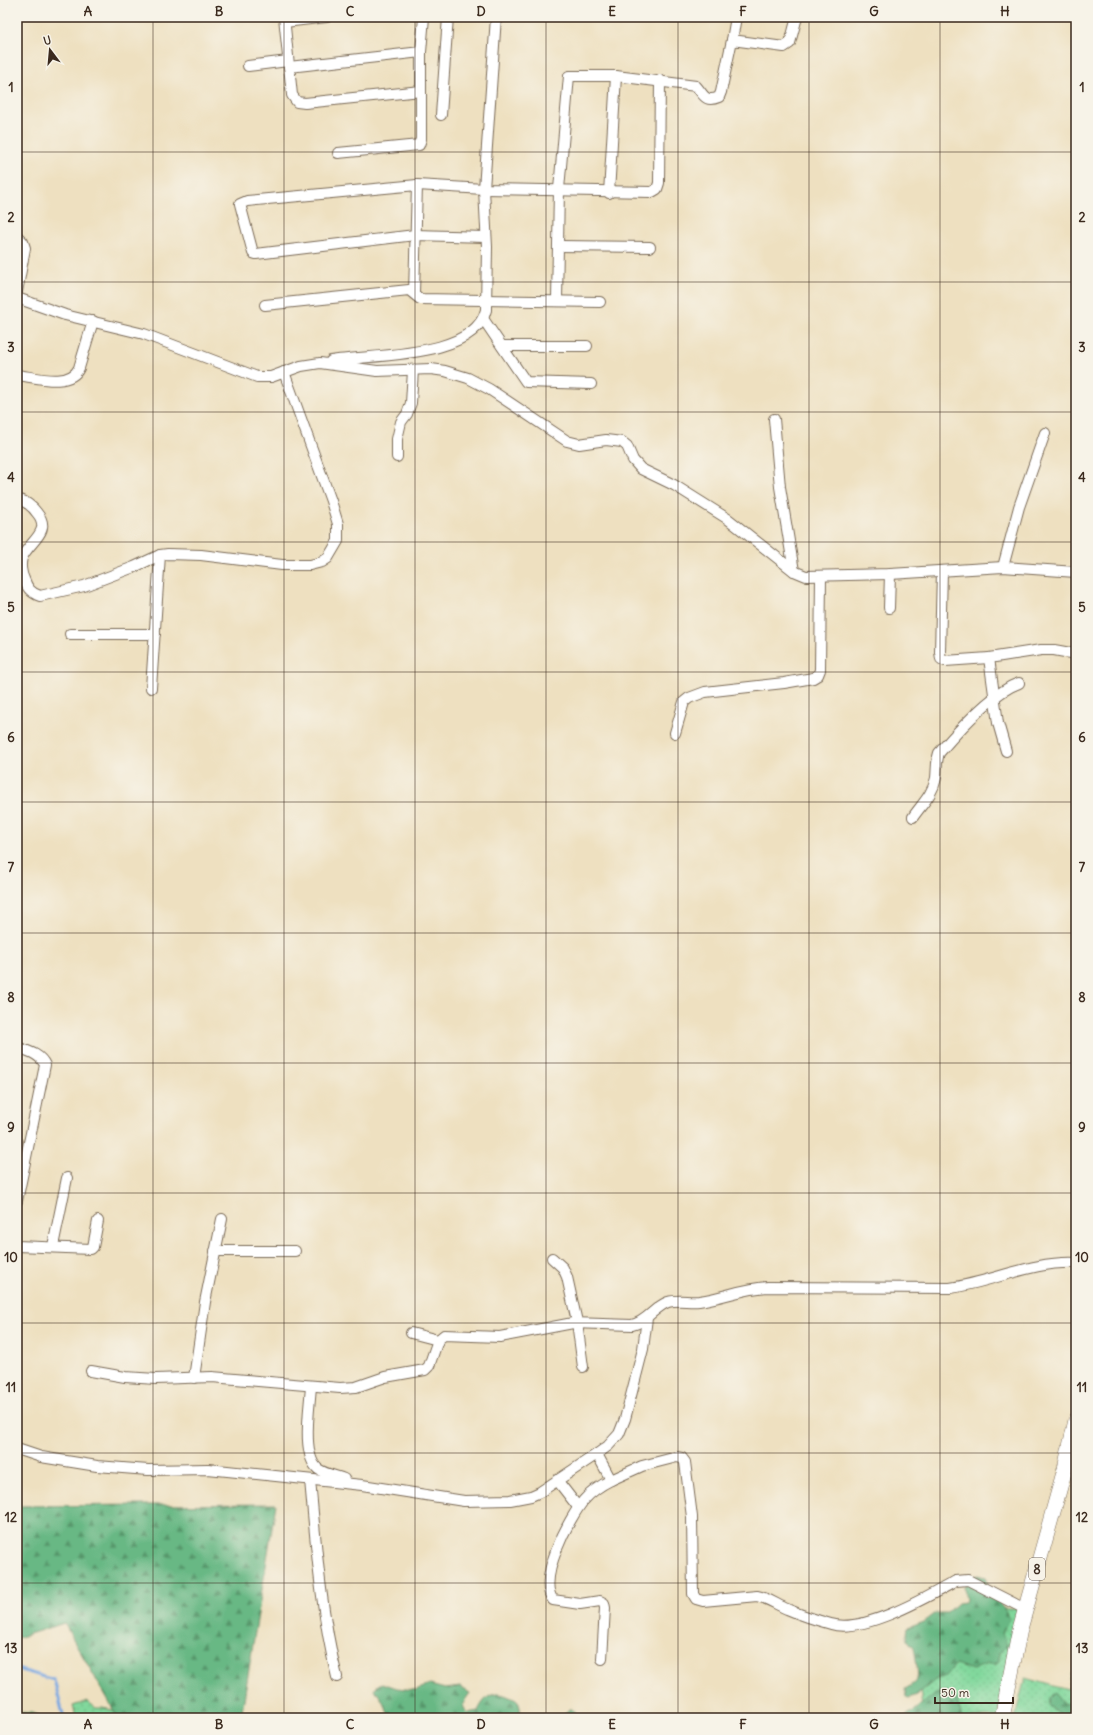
<svg xmlns="http://www.w3.org/2000/svg" width="1093" height="1735" viewBox="0 0 1093 1735" font-family="Delius,sans-serif">
	<defs>
		<pattern id="grass-dots" width="8" height="8" patternUnits="userSpaceOnUse"><rect width="8" height="8" fill="#81d89c"/><path d="M2 2h.1M6 6h.1" fill="none" stroke="#70ba86" stroke-width="1.8" stroke-linecap="round"/></pattern>
		<pattern id="forest-firs" width="22" height="20" patternUnits="userSpaceOnUse"><rect width="22" height="20" fill="#68b884"/><path d="M5 1l3.5 6h-7zM16 11l3.5 6h-7z" fill="#57966b"/></pattern>
	</defs>
	<rect width="100%" height="100%" fill="#f7f3e8"/>
	<filter id="ink" filterUnits="userSpaceOnUse"><feTurbulence type="fractalNoise" baseFrequency=".025" numOctaves="2"/><feDisplacementMap in="SourceGraphic" scale="8" xChannelSelector="R" yChannelSelector="G"/><feConvolveMatrix kernelMatrix="1 2 1 2 8 2 1 2 1" color-interpolation-filters="sRGB"/></filter>
	<filter id="wash" filterUnits="userSpaceOnUse"><feTurbulence type="fractalNoise" baseFrequency=".012" numOctaves="4" result="noise"/><feDisplacementMap in="SourceGraphic" scale="16" xChannelSelector="R" yChannelSelector="G"/><feGaussianBlur stdDeviation="0.9" result="paint"/><feColorMatrix in="noise" values="0 0 0 0 0 0 0 0 0 0 0 0 0 0 0 0 0 1.4 0 .05"/><feComposite in="paint" operator="in"/></filter>
	<g filter="url(#wash)">
		<rect width="100%" height="100%" fill="#eee0c0"/>
		<g fill="url(#grass-dots)" stroke="#5e815d">
			<polygon points="997,1608 1023,1608 999,1718 949,1718 922,1709 920,1686"/>
			<polygon points="1072,1671 1076,1672 1076,1718 1015,1718 1025,1678 1068,1690"/>
			<polygon points="87,1701 96,1708 103,1708 137,1715 138,1718 76,1718 73,1706"/>
		</g>
		<g fill="url(#forest-firs)" stroke="#527151">
			<polygon points="276,1504 241,1718 118,1718 64,1623 17,1638 17,1506"/>
			<path d="M 977,1575 L 985,1577 L 989,1589 L 1005,1608 L 1008,1620 L 1002,1633 L 1007,1645 L 999,1652 L 999,1661 L 997,1664 L 987,1664 L 972,1670 L 956,1664 L 945,1676 L 935,1680 L 917,1695 L 909,1698 L 906,1697 L 905,1689 C 908,1687 913,1685 916,1682 C 920,1676 915,1655 914,1647 C 907,1641 906,1637 908,1628 L 924,1622 L 936,1613 L 947,1613 L 958,1603 L 965,1602 L 966,1600 L 964,1586 Z"/>
			<path d="M 382,1683 L 397,1688 L 415,1690 L 430,1685 L 445,1689 L 460,1687 L 470,1693 L 463,1703 L 464,1708 L 468,1713 L 478,1711 C 484,1698 492,1690 507,1696 C 511,1698 516,1699 518,1702 C 521,1707 520,1713 521,1718 L 389,1718 L 386,1707 L 375,1689 L 378,1685 Z"/>
			<path d="M 943,1691 L 954,1695 L 963,1718 L 903,1718 C 908,1714 915,1711 919,1707 C 929,1699 931,1695 943,1691 Z"/>
			<polygon points="1055,1693 1063,1703 1066,1704 1072,1699 1076,1700 1076,1718 1044,1718 1057,1717 1060,1715 1049,1705 1050,1698"/>
			<polygon points="569,1709 572,1709 579,1718 560,1718"/>
			<polygon points="17,1712 32,1713 44,1718 17,1718"/>
		</g>
		<g fill="none" stroke-linecap="round" stroke-linejoin="round">
			<polyline stroke="#78a7e1" stroke-width="3" points="17,1669 54,1680 64,1718"/>
		</g>
	</g>
	<g filter="url(#ink)">
		<g fill="none" stroke-linecap="round" stroke-linejoin="round">
			<g stroke="#7a6a57" stroke-width="12">
				<g id="minor">
					<polyline points="284,17 292,95 297,102 305,103 421,91"/>
					<polyline points="285,22 327,17"/>
					<polyline points="732,40 736,17"/>
					<polyline points="248,66 288,61"/>
					<polyline points="289,67 421,52"/>
					<polyline points="441,115 448,17"/>
					<polyline points="338,153 419,145 421,139 421,52 424,17"/>
					<polyline points="609,193 616,76"/>
					<polyline points="17,236 23,242 25,248 17,292"/>
					<polyline points="486,237 415,235 256,254 253,253 240,204 247,201 417,185 484,189 652,192 657,189 659,183 660,80"/>
					<polyline points="558,246 650,247"/>
					<polyline points="414,293 417,185"/>
					<polyline points="17,298 65,315 144,334 257,377 271,377 301,366 320,363 377,371 431,369 445,371 468,378 489,389 567,441 579,444 606,440 622,442 627,446 633,460 641,469 674,485 728,519 794,571 806,576 890,574 1003,567 1076,572"/>
					<path d="M 557,301 L 559,189 L 569,76 L 616,76 L 696,86 C 704,95 705,103 719,97 L 721,92 L 732,40 L 784,47 L 790,43 L 797,17"/>
					<polyline points="265,305 409,290 420,299 600,302"/>
					<polyline points="484,320 526,382 591,384"/>
					<polyline points="502,346 587,346"/>
					<path d="M 331,361 C 371,354 474,359 486,310 L 487,247 L 484,189 L 496,17"/>
					<path d="M 17,375 C 35,377 70,388 79,368 L 93,321"/>
					<polyline points="774,419 780,487 794,571"/>
					<polyline points="397,457 397,439 401,422 407,414 411,403 413,370"/>
					<path d="M 17,499 C 25,501 32,506 37,513 C 53,532 28,542 22,558 C 20,564 21,573 24,579 C 27,588 31,593 40,596 L 84,586 L 134,567 L 160,555 L 168,554 L 201,555 L 282,565 L 310,565 L 322,562 L 328,558 L 338,541 L 338,524 L 331,501 L 284,372"/>
					<polyline points="1003,567 1019,507 1045,433"/>
					<polyline points="942,571 940,652 941,659 945,661 989,658 1041,650 1054,650 1076,654"/>
					<polyline points="889,608 890,574"/>
					<polyline points="70,634 155,634"/>
					<polyline points="989,658 998,723 1006,751"/>
					<polyline points="151,688 160,555"/>
					<polyline points="675,733 684,702 689,698 705,692 784,683 813,678 818,675 820,670 821,576"/>
					<path d="M 913,817 C 922,804 933,794 936,778 C 937,769 936,762 939,753 C 957,732 993,692 1019,683"/>
					<path d="M 17,1047 C 28,1051 40,1054 45,1065 L 17,1201"/>
					<polyline points="17,1246 91,1249 93,1247 98,1221"/>
					<polyline points="53,1246 67,1178"/>
					<polyline points="215,1251 295,1251"/>
					<polyline points="552,1258 563,1268 567,1277 577,1322 583,1367"/>
					<polyline points="411,1333 438,1340"/>
					<path d="M 91,1371 L 125,1377 L 156,1379 L 212,1377 L 340,1388 L 356,1387 L 385,1377 L 425,1370 L 429,1366 L 438,1340 L 444,1335 L 500,1337 L 573,1323 L 632,1325 C 647,1322 654,1307 668,1302 C 678,1299 688,1302 699,1301 C 722,1298 744,1288 768,1287 L 950,1288 C 993,1282 1032,1261 1076,1263"/>
					<polyline points="194,1378 205,1302 222,1219"/>
					<path d="M 311,1386 C 310,1406 301,1455 318,1469 C 325,1474 336,1476 344,1479"/>
					<polyline points="17,1449 41,1457 97,1466 148,1470 208,1469 362,1485 464,1501 510,1500 531,1496 540,1492 597,1454"/>
					<path d="M 310,1480 C 316,1546 321,1612 337,1677"/>
					<polyline points="557,1480 578,1507"/>
					<path d="M 611,1480 L 642,1466 L 677,1457 L 682,1458 L 685,1462 L 692,1517 L 693,1594 L 696,1599 L 703,1601 L 757,1596 C 768,1598 777,1605 787,1609 C 801,1615 816,1620 831,1624 C 863,1634 927,1597 956,1581 L 968,1580 L 1025,1609"/>
					<path d="M 602,1659 L 605,1608 L 604,1603 L 600,1601 L 580,1604 L 553,1600 C 537,1579 569,1518 584,1500 C 591,1492 601,1485 611,1480 L 597,1454 L 608,1446 L 619,1434 L 625,1419 L 643,1349 L 647,1318"/>
				</g>
			</g>
			<g stroke="#7a6a57" stroke-width="16">
				<polyline id="highway" points="1002,1718 1020,1629 1065,1469 1076,1420"/>
			</g>
			<use href="#minor" stroke="#fff" stroke-width="10"/>
			<use href="#highway" stroke="#fff" stroke-width="15"/>
		</g>
	</g>
	<path fill="none" stroke="#3b2a1e" stroke-width="1" stroke-opacity="0.55" d="M 153,17 L 153,1718M 284,17 L 284,1718M 415,17 L 415,1718M 546,17 L 546,1718M 678,17 L 678,1718M 809,17 L 809,1718M 940,17 L 940,1718M 17,152 L 1076,152M 17,282 L 1076,282M 17,412 L 1076,412M 17,542 L 1076,542M 17,672 L 1076,672M 17,802 L 1076,802M 17,933 L 1076,933M 17,1063 L 1076,1063M 17,1193 L 1076,1193M 17,1323 L 1076,1323M 17,1453 L 1076,1453M 17,1583 L 1076,1583"/>
	<g text-anchor="middle" dominant-baseline="central" stroke-width="4" stroke-linejoin="round" paint-order="stroke">
		<rect fill="#f7f3e8" stroke="#73665b" stroke-width="1" x="1029" y="1558" width="16" height="22" rx="3"/>
		<g font-size="13" font-weight="bold" fill="#3b2a1e">
			<text x="1037" y="1569">8</text>
		</g>
	</g>
	<rect width="1093" height="1735" fill="none" stroke="#f7f3e8" stroke-width="44"/>
	<g transform="translate(50 50) rotate(344)" stroke="#f7f3e8" stroke-width="3" paint-order="stroke">
	<path d="M0-3L7 15L0 10L-7 15Z" fill="#3b2a1e"/>
	<text y="-6" font-size="11" font-weight="bold" text-anchor="middle" fill="#3b2a1e">U</text>
	</g>
	<path d="M935 1697v6h78v-6" fill="none" stroke="#3b2a1e" stroke-width="2"/>
	<text x="941" y="1697" font-size="12" fill="#3b2a1e" stroke="#f7f3e8" stroke-width="3" paint-order="stroke">50 m</text>
	<rect x="22" y="22" width="1049" height="1691" fill="none" stroke="#3b2a1e" stroke-width="1.5"/>
	<g font-size="13" text-anchor="middle" font-weight="bold" fill="#3b2a1e">
		<text x="88" y="16">A</text>
		<text x="219" y="16">B</text>
		<text x="350" y="16">C</text>
		<text x="481" y="16">D</text>
		<text x="612" y="16">E</text>
		<text x="743" y="16">F</text>
		<text x="874" y="16">G</text>
		<text x="1005" y="16">H</text>
		<text x="11" y="92">1</text>
		<text x="1082" y="92">1</text>
		<text x="11" y="222">2</text>
		<text x="1082" y="222">2</text>
		<text x="11" y="352">3</text>
		<text x="1082" y="352">3</text>
		<text x="11" y="482">4</text>
		<text x="1082" y="482">4</text>
		<text x="11" y="612">5</text>
		<text x="1082" y="612">5</text>
		<text x="11" y="742">6</text>
		<text x="1082" y="742">6</text>
		<text x="11" y="872">7</text>
		<text x="1082" y="872">7</text>
		<text x="11" y="1002">8</text>
		<text x="1082" y="1002">8</text>
		<text x="11" y="1132">9</text>
		<text x="1082" y="1132">9</text>
		<text x="11" y="1262">10</text>
		<text x="1082" y="1262">10</text>
		<text x="11" y="1392">11</text>
		<text x="1082" y="1392">11</text>
		<text x="11" y="1522">12</text>
		<text x="1082" y="1522">12</text>
		<text x="11" y="1653">13</text>
		<text x="1082" y="1653">13</text>
		<text x="88" y="1729">A</text>
		<text x="219" y="1729">B</text>
		<text x="350" y="1729">C</text>
		<text x="481" y="1729">D</text>
		<text x="612" y="1729">E</text>
		<text x="743" y="1729">F</text>
		<text x="874" y="1729">G</text>
		<text x="1005" y="1729">H</text>
	</g>
</svg>
